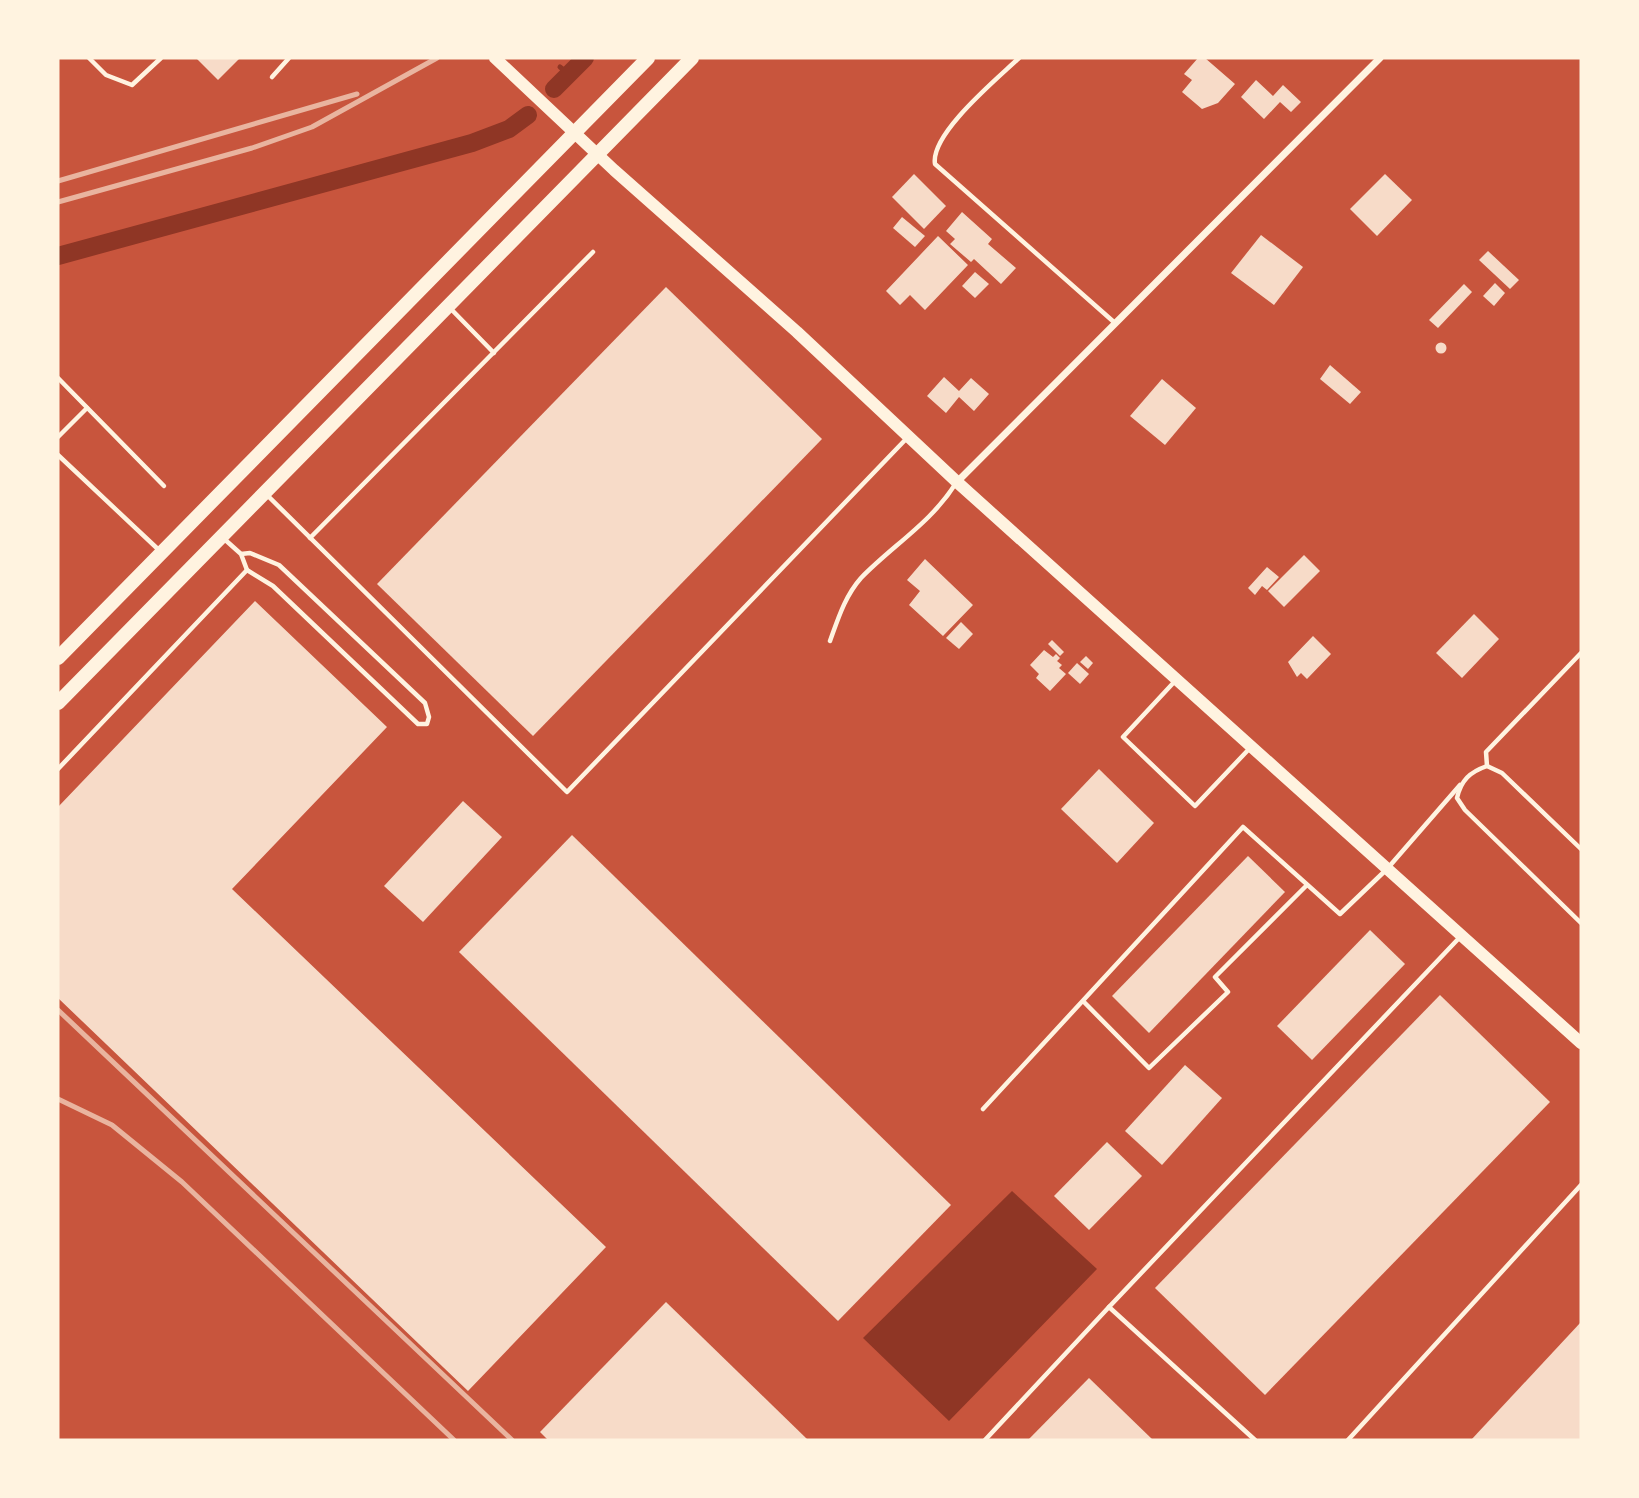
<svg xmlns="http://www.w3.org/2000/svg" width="1639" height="1498" viewBox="0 0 1639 1498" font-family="'Exo 2',sans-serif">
	<rect width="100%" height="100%" fill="#c8553d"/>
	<polygon fill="#8f3625" points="1012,1191 1097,1269 949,1421 863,1338"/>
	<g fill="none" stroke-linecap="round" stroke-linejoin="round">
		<polyline stroke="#8f3625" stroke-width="5" points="560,67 569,74"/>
		<g stroke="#8f3625" stroke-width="18">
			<polyline points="554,89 585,58"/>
			<polyline points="58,256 472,143 509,129 528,115"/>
		</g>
	</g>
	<g fill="#f7dbc8">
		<polygon points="196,58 240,58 218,80"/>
		<polygon points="1198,58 1205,58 1235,84 1218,103 1202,109 1182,92 1192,80 1184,74"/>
		<polygon points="1256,80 1273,96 1283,85 1301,102 1291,112 1280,102 1264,119 1241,97"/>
		<polygon points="914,174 946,206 924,229 892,197"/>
		<polygon points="1385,174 1412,200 1377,236 1350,209"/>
		<polygon points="962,212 992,239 988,244 1016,268 1001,284 974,259 971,262 950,244 955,239 946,231"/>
		<polygon points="902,217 925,236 915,247 893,228"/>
		<polygon points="1261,235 1303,267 1274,305 1231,273"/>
		<polygon points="938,236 968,265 925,310 910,295 900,305 886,291"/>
		<polygon points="1488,251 1519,280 1510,289 1479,260"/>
		<polygon points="975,272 989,284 975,298 962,286"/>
		<polygon points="1495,283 1505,293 1494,306 1483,296"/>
		<polygon points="1464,284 1472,292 1438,328 1429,320"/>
		<polygon points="666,287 822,439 533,736 377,584"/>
		<circle cx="1441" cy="348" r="5.5"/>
		<polygon points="1330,365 1361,392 1350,404 1320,379"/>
		<polygon points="944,377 959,391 971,378 989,394 974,411 959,397 946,413 927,396"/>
		<polygon points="1162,379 1196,408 1165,445 1130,416"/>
		<polygon points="1304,555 1320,571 1284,607 1268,591"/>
		<polygon points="925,559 973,605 943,636 909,605 920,591 907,580"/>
		<polygon points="1267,567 1279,577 1267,590 1262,586 1255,595 1248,588"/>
		<polygon points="255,601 387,727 232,889 606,1247 468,1391 58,998 58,807"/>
		<polygon points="1474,614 1499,639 1462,678 1436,653"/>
		<polygon points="961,622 973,634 959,649 946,638"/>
		<polygon points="1313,636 1331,654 1307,679 1301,673 1297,677 1288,662"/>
		<polygon points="1052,640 1064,652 1060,656 1048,644"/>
		<polygon points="1044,650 1053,657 1056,654 1060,658 1057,661 1062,665 1059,668 1066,674 1050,691 1036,678 1039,674 1030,665"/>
		<polygon points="1086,656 1093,663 1088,669 1080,662"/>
		<polygon points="1077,663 1089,674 1080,684 1068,673"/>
		<polygon points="1099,769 1154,823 1117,863 1061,809"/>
		<polygon points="463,801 502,837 423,922 384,886"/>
		<polygon points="572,835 951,1205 838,1321 459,952"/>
		<polygon points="1248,856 1285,892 1149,1033 1112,996"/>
		<polygon points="1370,930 1405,964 1312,1060 1277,1026"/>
		<polygon points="1440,995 1550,1102 1265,1395 1155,1288"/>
		<polygon points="1185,1065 1222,1098 1162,1165 1125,1131"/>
		<polygon points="1107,1142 1142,1176 1089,1230 1054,1196"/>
		<polygon points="666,1302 808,1440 548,1440 540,1432"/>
		<polygon points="1581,1322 1581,1440 1471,1440"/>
		<polygon points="1089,1378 1153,1440 1028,1440"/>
	</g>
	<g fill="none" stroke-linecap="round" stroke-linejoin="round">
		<g stroke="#fff3e0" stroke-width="4.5">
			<polyline points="89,58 106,75 132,85 161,58"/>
			<path d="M 1019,58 C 997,79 930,134 935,164 L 1115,323"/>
			<polyline points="272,77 289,58"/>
			<polyline points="450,308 494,353"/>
			<polyline points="58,378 164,486"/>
			<polyline points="58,437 87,408"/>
			<polyline points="58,455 161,552"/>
			<polyline points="266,494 567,792 907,438"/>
			<polyline points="222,537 241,554 247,570 273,586 418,724 427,724 429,717 425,703 279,565 250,553 241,554"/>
			<polyline points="310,538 593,252"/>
			<path d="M 830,641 C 838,619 845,596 861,578 C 893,545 931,523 956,483"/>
			<polyline points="1176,680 1123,737 1195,806 1250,748"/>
			<polyline points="1487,766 1486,752 1581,653"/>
			<polyline points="58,769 247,570"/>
			<path d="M 1581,849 L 1502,773 L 1487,766 C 1470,772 1461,780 1457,798 L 1465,810 L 1581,923"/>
			<polyline points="1084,1002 1149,1068 1228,992 1215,977 1307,885"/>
			<polyline points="983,1109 1243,827 1340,914 1387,869 1460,785"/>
			<polyline points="985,1440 1109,1307"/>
			<polyline points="1255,1440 1109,1307 1461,936"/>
			<polyline points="1348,1440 1581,1185"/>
		</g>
		<polyline stroke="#fff3e0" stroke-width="7" points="957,482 1380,58"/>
		<polyline stroke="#fff3e0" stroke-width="12" points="495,58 614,170 797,332 957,482 1581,1043"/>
		<g stroke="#fff3e0" stroke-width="14">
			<polyline points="58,658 648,58"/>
			<polyline points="58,703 692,58"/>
		</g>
		<g stroke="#e9b49f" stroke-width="5">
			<polyline points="58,181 357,94"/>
			<polyline points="58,202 252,148 312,127 437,58"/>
			<polyline points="58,1010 512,1440"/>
			<polyline points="58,1099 112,1125 182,1182 454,1440"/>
		</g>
	</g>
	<rect width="1639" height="1498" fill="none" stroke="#fff3e0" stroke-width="119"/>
</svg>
